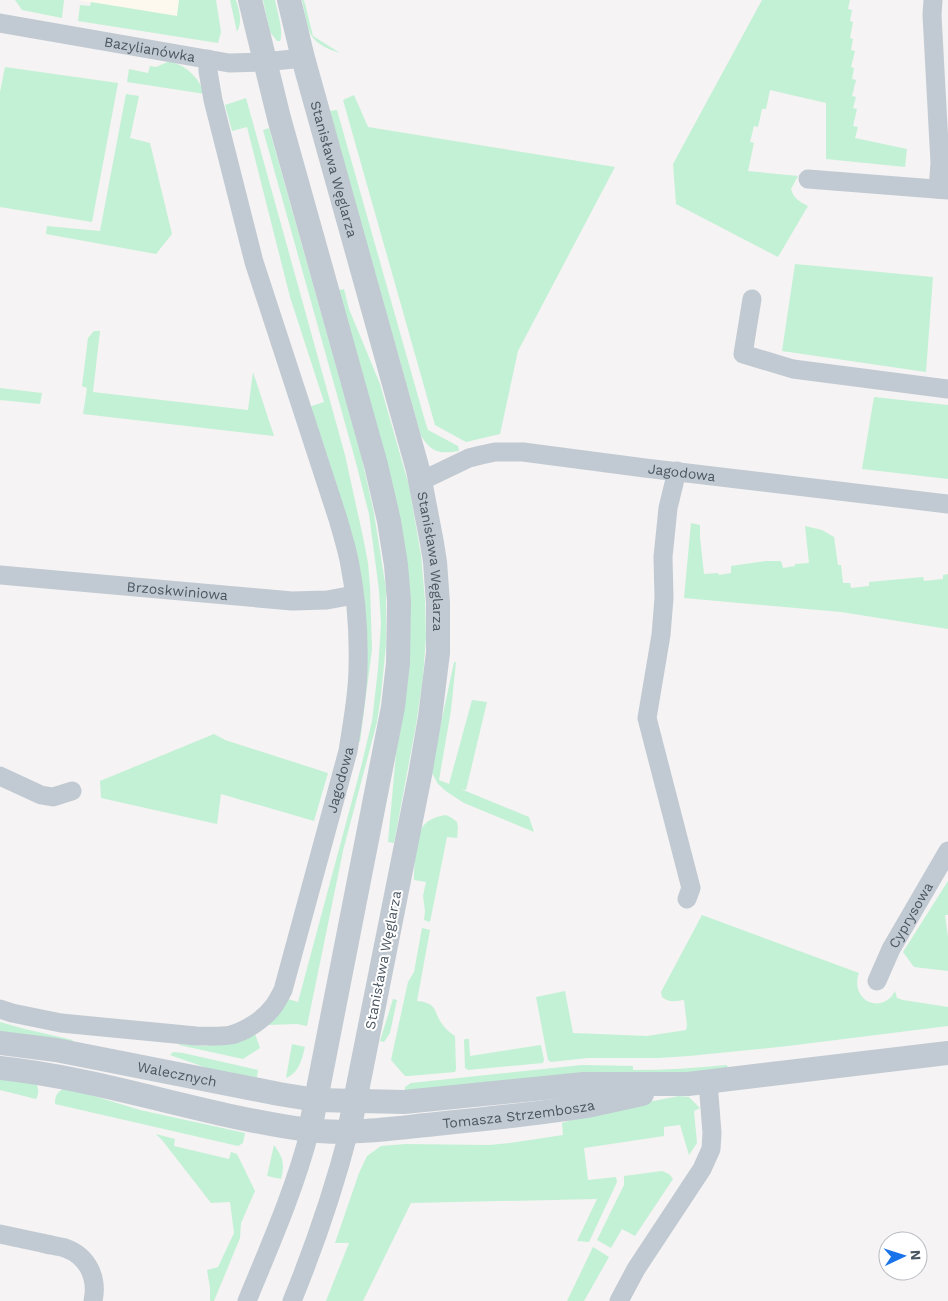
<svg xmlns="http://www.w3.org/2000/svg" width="948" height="1301" viewBox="0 0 948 1301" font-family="'Work Sans',sans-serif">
	<rect width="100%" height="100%" fill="#f5f3f3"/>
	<polygon fill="#fdf9ef" points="77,0 179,0 177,16"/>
	<g fill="#c3f1d5">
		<polygon points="15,0 64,0 62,18 22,10"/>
		<polygon points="179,0 216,0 221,32 218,43 78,21 80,5 90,6 91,2 177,16"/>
		<path d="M 230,0 L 236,0 C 239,11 243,21 237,32 Z"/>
		<path d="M 263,0 L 275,0 C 277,11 284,32 280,41 L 277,41 L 270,32 Z"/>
		<path d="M 302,0 L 304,0 L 313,36 L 340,53 C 306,42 309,32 302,0 Z"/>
		<path d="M 762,0 L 850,0 L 848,9 L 852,10 L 850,21 L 853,22 L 850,38 L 853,39 L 851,50 L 855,51 L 851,67 L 854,68 L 852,79 L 856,80 L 852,96 L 856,97 L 853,108 L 857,109 L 853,126 L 858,127 L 855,138 L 907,149 L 905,167 L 826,159 L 826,103 L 770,90 L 766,109 L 762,109 L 758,127 L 754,126 L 750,142 L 754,143 L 748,171 L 798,176 L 791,189 C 794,199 799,201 808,206 L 778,257 L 676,204 L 673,164 Z"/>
		<path d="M 170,61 C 188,67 198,77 205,94 L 127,82 L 129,69 L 148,73 L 150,66 L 156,67 Z"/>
		<polygon points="5,67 118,83 92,222 0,207 0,92"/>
		<polygon points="126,94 139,96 130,138 150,143 172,234 156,254 46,234 47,226 100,231"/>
		<polygon points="354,95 368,127 615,167 518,351 500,434 466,442 435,425 343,100"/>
		<polygon points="246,98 345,455 363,537 368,563 370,587 372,649 360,742 357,741 365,672 309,407 324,402 290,297 247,127 232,131 225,105"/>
		<path d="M 337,110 L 425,421 L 428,430 L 458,446 L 459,451 C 440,454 432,453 421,436 L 329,111 Z"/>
		<polygon points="269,128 361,455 374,513 386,589 386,645 381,695 377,722 343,851 307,1026 297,1024 266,1025 288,999 298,1002 361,767 372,721 378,669 381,624 379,590 369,514 355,459 263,130"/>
		<polygon points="795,264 933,277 926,372 782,351"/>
		<polygon points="344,289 349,309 380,384 409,486 421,555 425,600 426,637 423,677 416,725 394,843 388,842 396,754 409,672 410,636 339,290"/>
		<polygon points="94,331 100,331 93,392 248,410 253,372 274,436 83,414 87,388 82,386 88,338"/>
		<polygon points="0,388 42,393 40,404 0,400"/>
		<polygon points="874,397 948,405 948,479 862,469"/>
		<polygon points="691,523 700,525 700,537 704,574 718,573 719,575 731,573 731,566 766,561 781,561 783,568 795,566 795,564 809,563 805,526 822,530 834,537 838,565 841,565 843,583 850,583 851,588 869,586 869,582 923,577 924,581 943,579 943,575 948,574 948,629 841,612 684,598"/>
		<polygon points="454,662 456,662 451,710 439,780 449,784 472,700 487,702 466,790 461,789 529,817 534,832 464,803 447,792 438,784 431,771"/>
		<polygon points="214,734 225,740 328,773 314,821 221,794 217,824 101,798 100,781"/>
		<path d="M 446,815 L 452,818 L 457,822 L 458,828 L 457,838 L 447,837 L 430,922 L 424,920 L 425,911 L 423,896 L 426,882 L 414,880 C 414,868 416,833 424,825 C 429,819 438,816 446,815 Z"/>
		<polygon points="948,881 948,915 945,915 948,937 948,971 914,967 903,952"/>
		<path d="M 702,915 L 859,973 C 849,1000 882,1016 895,991 L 897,998 L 903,1000 L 948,1007 L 948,1026 L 788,1046 L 689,1056 L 658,1058 L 587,1058 L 551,1062 L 548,1060 L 536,997 L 565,991 L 573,1033 L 647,1036 L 686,1030 L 687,1025 L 684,1000 C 676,1001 669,1003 662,997 L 661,992 Z"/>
		<path d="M 422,928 L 430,930 L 417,1001 C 421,1001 425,1002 429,1004 C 435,1007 435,1011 438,1017 C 442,1025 447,1031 455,1036 L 456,1069 L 455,1072 L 409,1076 L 405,1076 L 391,1060 L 408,982 L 414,972 Z"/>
		<polygon points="393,999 397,1000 390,1033 384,1042 380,1041"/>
		<polygon points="0,1022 25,1029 73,1040 72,1042 0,1032"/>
		<polygon points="255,1034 260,1048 243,1059 179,1045 179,1044 203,1046 221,1045"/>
		<polygon points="465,1039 469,1039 470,1056 541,1045 544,1060 543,1063 468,1070 465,1068 464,1040"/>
		<path d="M 292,1044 L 305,1047 C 302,1059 299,1073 286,1078 Z"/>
		<polygon points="173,1052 183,1053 258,1070 256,1083 244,1081 170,1055"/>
		<path d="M 582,1065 L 633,1066 L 633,1070 C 665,1070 696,1068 727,1065 L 728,1068 L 694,1072 L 405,1092 L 405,1087 L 411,1083 Z"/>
		<path d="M 0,1075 L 36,1083 C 39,1090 39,1093 36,1099 L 0,1090 Z"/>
		<path d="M 65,1088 L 71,1089 L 140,1110 L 245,1133 L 243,1143 L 238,1146 L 55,1104 C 55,1095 57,1092 65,1088 Z"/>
		<polygon points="679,1096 689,1097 700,1108 694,1111 697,1143 689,1155 680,1125 664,1127 664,1136 584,1148 588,1180 616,1177 617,1182 589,1242 577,1241 597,1199 411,1203 363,1301 326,1301 349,1243 335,1243 359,1173 367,1156 381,1146 405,1144 489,1145 510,1143 563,1135 562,1123 597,1112"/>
		<polygon points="156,1134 175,1139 174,1146 229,1159 231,1152 237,1154 255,1191 241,1223 240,1238 214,1301 210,1301 210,1288 207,1270 218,1267 234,1233 230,1202 211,1203 162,1140"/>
		<path d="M 274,1145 C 283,1158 285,1163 281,1179 L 267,1176 Z"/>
		<polygon points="662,1171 669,1174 673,1179 635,1236 622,1229 611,1248 597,1240 624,1185 624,1176"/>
		<polygon points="593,1247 609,1257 584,1301 567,1301"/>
	</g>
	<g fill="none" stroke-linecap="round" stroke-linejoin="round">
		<g stroke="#c1cad2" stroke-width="19">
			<polyline points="933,0 932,15 940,163 938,189"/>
			<path id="s1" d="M 0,23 L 229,63 L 264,62 L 303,58"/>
			<polyline points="808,179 948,190"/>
			<polyline points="752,299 743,354 793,369 948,389"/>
			<polyline points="677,471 668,508 663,557 664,598 661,635 647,718 691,888 687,899"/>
			<path id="s2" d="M 421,481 L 469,458 L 481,455 L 495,452 L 523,452 L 645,468 L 948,504"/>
			<path id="s3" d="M 0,575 L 292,601 L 327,600 L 354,595"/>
			<polyline points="0,776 41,795 53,797 72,791"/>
			<path id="s4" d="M 877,981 L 891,949 L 948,851"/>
			<path id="s5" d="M 0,1009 L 12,1013 L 61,1023 L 196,1036 C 208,1036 220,1037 231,1035 C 246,1031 264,1019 273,1007 C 277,1002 280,996 283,990 L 348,751 C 352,724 358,695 358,667 C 359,632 356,595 349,560 C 346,546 342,533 338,519 L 254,262 L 213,100 L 208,71 L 208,59"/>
			<path d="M 0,1234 C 14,1237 28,1240 42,1243 C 49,1245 58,1246 65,1248 C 88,1256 98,1278 93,1301"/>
			<path d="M 247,1301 C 270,1245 295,1189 310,1130"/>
			<path d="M 292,1301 C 315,1245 334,1189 349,1131"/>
			<polyline points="619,1301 636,1269 702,1169 711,1149 712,1133 708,1082"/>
		</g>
		<g stroke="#c1cad2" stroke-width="24">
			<polyline points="250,0 279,118 376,465 389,521 396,565 399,601 398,663 393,707 310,1130"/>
			<path id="s6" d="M 289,0 L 303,58 L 418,470 L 432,543 L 435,562 L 438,603 L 438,653 L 430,717 L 420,775 L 349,1131"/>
			<path id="s7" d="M 0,1043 L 56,1050 L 279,1094 L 316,1100 L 404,1102 L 584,1084 L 688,1084 L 948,1053"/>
			<path id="s8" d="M 0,1068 C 104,1079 204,1116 308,1130 C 349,1135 395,1128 436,1124 C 486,1119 537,1114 587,1106 C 605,1102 624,1098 642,1094"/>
		</g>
	</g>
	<g text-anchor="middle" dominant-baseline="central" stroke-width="4" stroke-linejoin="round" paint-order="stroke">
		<g font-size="14" fill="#4a5661" stroke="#fff">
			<text stroke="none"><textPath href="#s1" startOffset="152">Bazylianówka</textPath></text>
			<text stroke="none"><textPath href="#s6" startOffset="175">Stanisława Węglarza</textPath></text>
			<text stroke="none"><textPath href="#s2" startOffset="268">Jagodowa</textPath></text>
			<text stroke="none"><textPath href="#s6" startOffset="580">Stanisława Węglarza</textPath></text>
			<text stroke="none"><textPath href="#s3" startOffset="178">Brzoskwiniowa</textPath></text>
			<text stroke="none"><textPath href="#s5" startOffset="522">Jagodowa</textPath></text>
			<text stroke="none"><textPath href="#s4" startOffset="74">Cyprysowa</textPath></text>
			<text transform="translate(383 960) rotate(-79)">Stanisława Węglarza</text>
			<text stroke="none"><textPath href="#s7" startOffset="180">Walecznych</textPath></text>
			<text stroke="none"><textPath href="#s8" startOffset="526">Tomasza Strzembosza</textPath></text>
		</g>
	</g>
	<g transform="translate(903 1256) rotate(86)"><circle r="24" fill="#ffffff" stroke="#b7bbc0"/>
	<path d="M0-4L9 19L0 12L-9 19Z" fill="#1a73e8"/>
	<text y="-8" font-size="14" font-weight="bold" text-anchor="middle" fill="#4a5661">N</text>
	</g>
</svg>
